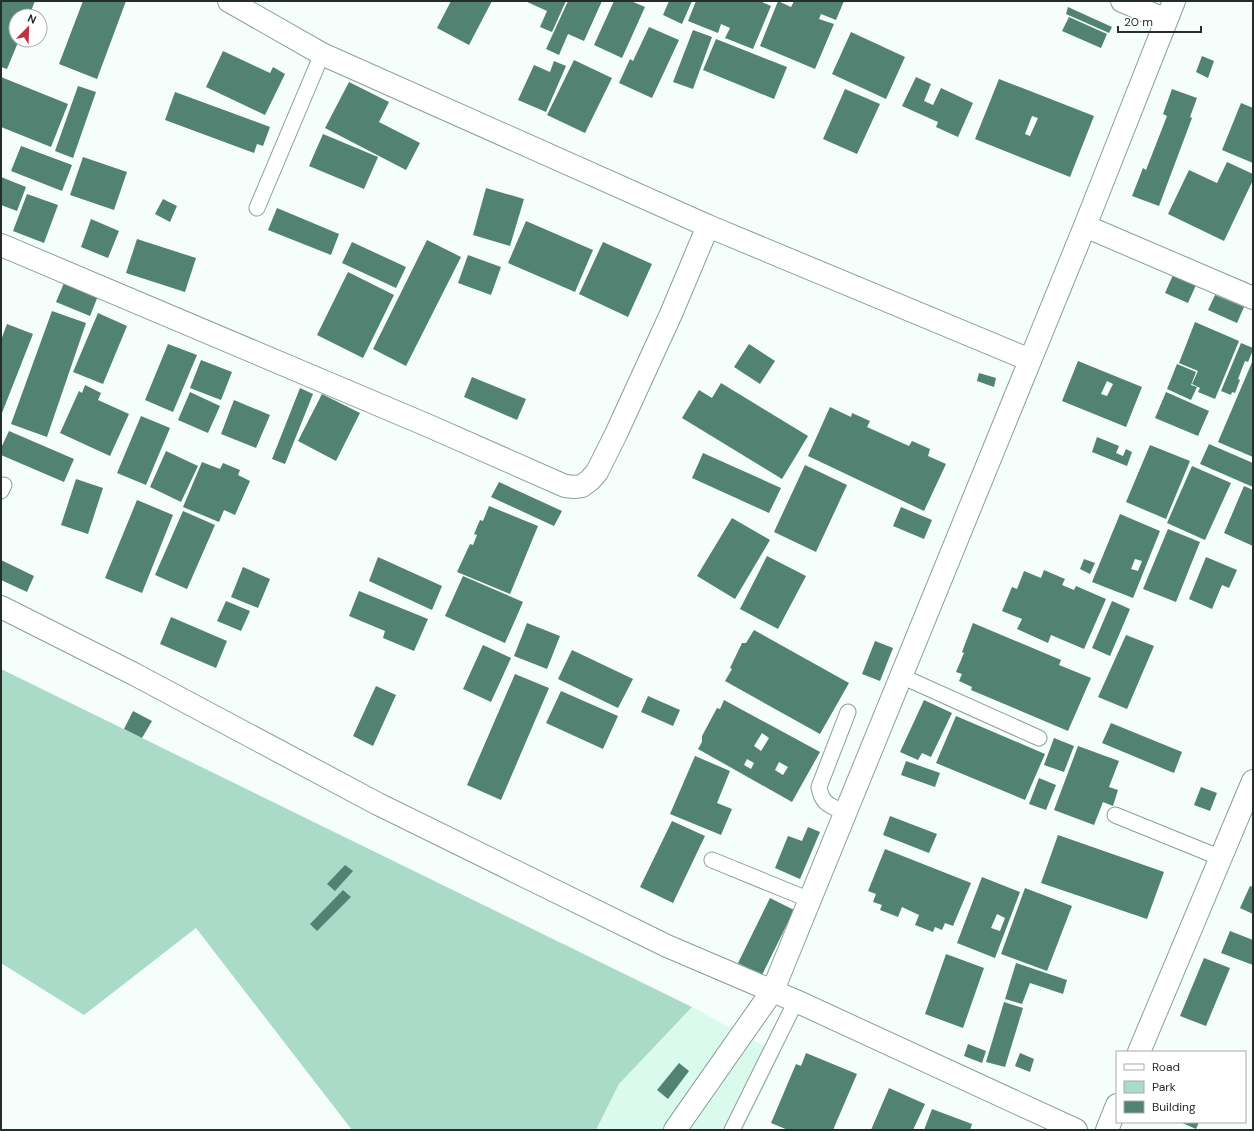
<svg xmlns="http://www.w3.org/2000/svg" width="1254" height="1131" viewBox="0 0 1254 1131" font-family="'DM Sans',sans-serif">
	<rect width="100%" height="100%" fill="#f5fefa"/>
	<polygon fill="#d9faec" points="692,1007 780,1055 743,1130 596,1130 619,1084"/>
	<polygon fill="#a9dbc8" points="1,669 692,1007 619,1084 596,1130 352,1130 196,928 84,1015 1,963"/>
	<g fill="#528271" fill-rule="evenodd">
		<polygon points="1,1 35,1 29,16 16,16 16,40 19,40 7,69 1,67"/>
		<polygon points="83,1 126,1 97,79 59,64"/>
		<polygon points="451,1 492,1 469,45 437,28"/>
		<polygon points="525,1 566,1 552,32 540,27 547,11"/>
		<polygon points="568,1 602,1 584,41 568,34 559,55 546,49"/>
		<polygon points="614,1 631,1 645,7 622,58 594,45"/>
		<polygon points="669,1 692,1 682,24 663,15"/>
		<polygon points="696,1 760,1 771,6 753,49 725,38 730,28 721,24 718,33 688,21"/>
		<polygon points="778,1 791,7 794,1 844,1 836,20 821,14 819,19 834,24 815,69 760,46"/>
		<polygon points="1068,7 1112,27 1109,33 1066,14"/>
		<polygon points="1069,17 1107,34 1101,48 1062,31"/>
		<polygon points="649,27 679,40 652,98 619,83 630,59 633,61"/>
		<polygon points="693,30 712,37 693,89 673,82"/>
		<polygon points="851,32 905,57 886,99 832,74"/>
		<polygon points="716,39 787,67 774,99 703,70"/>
		<polygon points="223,51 270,73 273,67 285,74 265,115 206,87"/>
		<polygon points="1202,56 1214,61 1208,78 1196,72"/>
		<polygon points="574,60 612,78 585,133 547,115"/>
		<polygon points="554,61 566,66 546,112 518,100 534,65 550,72"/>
		<polygon points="1,77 68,104 51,147 1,127"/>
		<polygon points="916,77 931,84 924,101 933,105 941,88 973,103 958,137 936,127 938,122 902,106"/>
		<path d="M 999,79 L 1094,116 L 1070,177 L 975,139 ZM 1032,116 L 1038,118 L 1030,136 L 1025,134 Z"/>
		<polygon points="349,82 389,102 379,122 420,143 406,170 325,128"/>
		<polygon points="78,86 96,92 73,158 55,151"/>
		<polygon points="845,89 880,104 857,154 823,139"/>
		<polygon points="1172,89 1197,98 1190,117 1192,118 1159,206 1132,196 1143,168 1146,170 1167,116 1163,114"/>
		<polygon points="175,92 270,127 263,146 257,144 254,153 165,120"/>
		<polygon points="1241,103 1253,108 1253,163 1222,150"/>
		<polygon points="323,134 378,157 364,189 309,166"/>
		<polygon points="21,146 72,165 62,191 11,171"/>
		<polygon points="83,157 127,172 114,210 70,195"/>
		<polygon points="1227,162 1253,174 1253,180 1224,241 1168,214 1189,170 1217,183"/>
		<polygon points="1,177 26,187 17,211 1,205"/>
		<polygon points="486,188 524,199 510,246 473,235"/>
		<polygon points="27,194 58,205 44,243 13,231"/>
		<polygon points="163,199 177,206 170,222 155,214"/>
		<polygon points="277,208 339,234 331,255 268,230"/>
		<polygon points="91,219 119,231 108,258 81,247"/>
		<polygon points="526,221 593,250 575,292 508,263"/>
		<polygon points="137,239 196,258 185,292 126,273"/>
		<polygon points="427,240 461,257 406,366 373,349"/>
		<polygon points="352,242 406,267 396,288 342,263"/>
		<polygon points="603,242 652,264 628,317 579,294"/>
		<polygon points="468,255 501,267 491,295 458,283"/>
		<polygon points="348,272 394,295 363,358 317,335"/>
		<polygon points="1173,275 1196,285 1188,303 1165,293"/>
		<polygon points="64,283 98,296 90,316 56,302"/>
		<polygon points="1215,295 1244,307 1237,323 1208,310"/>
		<polygon points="52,311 86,323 47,437 11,424"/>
		<polygon points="98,313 127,326 103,384 73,372"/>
		<polygon points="1195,322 1239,341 1215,399 1198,392 1200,388 1192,384 1198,371 1179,363"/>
		<polygon points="7,324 33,334 2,413 1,412 1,340"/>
		<polygon points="1241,343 1253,348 1253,350 1248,362 1245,361 1238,379 1240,380 1235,393 1232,392 1231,395 1221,391"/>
		<polygon points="168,344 197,355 173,412 145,400"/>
		<polygon points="749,344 775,361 760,384 734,367"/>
		<polygon points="201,360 232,372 221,400 190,388"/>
		<polygon points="1253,360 1253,457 1218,442"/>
		<path d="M 1078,361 L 1142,387 L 1126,427 L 1062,401 ZM 1107,381 L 1113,384 L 1107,396 L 1101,394 Z"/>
		<polygon points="1177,364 1196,372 1191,385 1197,387 1191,400 1167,389"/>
		<polygon points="979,373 996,378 994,387 977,381"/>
		<polygon points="472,377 526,399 517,420 464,397"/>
		<polygon points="721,383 808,436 782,479 682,418 699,390 712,398"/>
		<polygon points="85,385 101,393 98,400 129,414 110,456 60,433 79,391 82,393"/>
		<polygon points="300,388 313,394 285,464 272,459"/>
		<polygon points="190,392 220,406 208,433 178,420"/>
		<polygon points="1166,392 1209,411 1198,436 1155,418"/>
		<polygon points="322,394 360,413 336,461 298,441"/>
		<polygon points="234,400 270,415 256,448 221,434"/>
		<polygon points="830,407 851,417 852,413 870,421 867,427 909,446 912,441 930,449 928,456 946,464 924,511 808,456"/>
		<polygon points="141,416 170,428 146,485 117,473"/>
		<polygon points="9,431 74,459 64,482 1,455 1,448"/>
		<polygon points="1097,437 1119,446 1116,453 1123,456 1126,449 1132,452 1127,466 1092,452"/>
		<polygon points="1209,444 1253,463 1253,487 1200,464"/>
		<polygon points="1150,445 1190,461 1166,519 1126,502"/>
		<polygon points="166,451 198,466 181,502 150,487"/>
		<polygon points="703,453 781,488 769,513 692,478"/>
		<polygon points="202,462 220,469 223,463 240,470 238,475 250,481 235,515 224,510 219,522 183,507"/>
		<polygon points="805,465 847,485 816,552 774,532"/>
		<polygon points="1192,466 1231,483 1205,540 1167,523"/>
		<polygon points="76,479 103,488 88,534 61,525"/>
		<polygon points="499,482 562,511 554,526 491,497"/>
		<polygon points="1244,486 1253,490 1253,546 1224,533"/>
		<polygon points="137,500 173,515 142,593 105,578"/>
		<polygon points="489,506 538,526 510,594 457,572 470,544 473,545 477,535 474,534 480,520 483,521"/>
		<polygon points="901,507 932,520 924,539 893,526"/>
		<polygon points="183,511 215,525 187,589 155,575"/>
		<path d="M 1120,514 L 1160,531 L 1133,598 L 1092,582 ZM 1135,559 L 1142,561 L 1138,571 L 1131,569 Z"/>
		<polygon points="732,518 770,540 735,599 697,576"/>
		<polygon points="1168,529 1200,542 1176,602 1143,589"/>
		<polygon points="767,556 806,576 778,629 740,609"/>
		<polygon points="378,557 442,586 432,610 369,581"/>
		<polygon points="1206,557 1237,570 1229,588 1222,585 1212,609 1189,599"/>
		<polygon points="1084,559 1095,563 1090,574 1080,569"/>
		<polygon points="1,560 34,576 27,592 1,580"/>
		<polygon points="243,567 270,579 258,608 231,597"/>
		<polygon points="1044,570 1065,579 1062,585 1074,590 1076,586 1106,599 1084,649 1051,635 1048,643 1017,629 1022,619 1002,611 1012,587 1017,589 1024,571 1041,578"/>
		<polygon points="463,576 523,602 505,643 445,616"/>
		<polygon points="359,591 428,619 414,651 383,638 385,631 349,616"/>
		<polygon points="226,601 250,611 241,631 217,621"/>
		<polygon points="1112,601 1130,609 1110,656 1092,648"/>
		<polygon points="171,617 227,641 216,668 160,644"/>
		<polygon points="527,623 560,636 547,669 514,656"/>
		<polygon points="973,623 1061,660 1059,665 1091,678 1068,731 971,690 972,687 959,681 962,674 956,672 964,653 962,652"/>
		<polygon points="754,630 849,683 820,734 725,681 732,669 730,668 742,643 746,643"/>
		<polygon points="1126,635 1154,646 1127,709 1098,697"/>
		<polygon points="875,641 893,648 880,681 862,674"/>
		<polygon points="483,645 511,658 491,702 463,689"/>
		<polygon points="572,650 633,679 618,708 558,679"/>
		<polygon points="515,674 549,688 501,800 467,785"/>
		<polygon points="376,686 396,695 373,746 353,736"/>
		<polygon points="561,691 618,716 603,749 546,723"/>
		<polygon points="648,696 680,710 673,726 641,712"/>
		<path d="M 724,700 L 820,752 L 792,802 L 698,749 L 702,742 L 702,736 L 717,708 L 720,709 ZM 762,733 L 769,738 L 761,751 L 754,746 ZM 747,759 L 754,763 L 751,769 L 744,765 ZM 779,762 L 788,767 L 783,775 L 775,770 Z"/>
		<polygon points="924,700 952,713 931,757 922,753 918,760 900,752"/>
		<polygon points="133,711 152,721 142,738 124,729"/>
		<polygon points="956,716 1045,754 1025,800 936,763"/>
		<polygon points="1111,723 1182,752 1174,773 1102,743"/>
		<polygon points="1054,738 1074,746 1064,772 1044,765"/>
		<polygon points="1078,746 1119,761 1109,787 1118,790 1113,806 1103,802 1094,825 1054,810"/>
		<polygon points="695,756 730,771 717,803 732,809 721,835 670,814"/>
		<polygon points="906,761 940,773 935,787 901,775"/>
		<polygon points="1039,778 1056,785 1046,810 1029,804"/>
		<polygon points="1201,787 1217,793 1210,811 1194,805"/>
		<polygon points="890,816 937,834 929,853 883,835"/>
		<polygon points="672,821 705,836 673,903 640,887"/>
		<polygon points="808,827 820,832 800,879 775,868 788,836 802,841"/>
		<polygon points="1058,835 1164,872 1147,919 1041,883"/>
		<polygon points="885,849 971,883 953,926 945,923 942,930 935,927 933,932 915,925 919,915 902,907 898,917 880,910 882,905 873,902 876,894 868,891"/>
		<polygon points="345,865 353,871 335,891 327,884"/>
		<path d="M 982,877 L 1020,892 L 995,958 L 957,943 ZM 997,914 L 1005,918 L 1000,931 L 991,928 Z"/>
		<polygon points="1250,886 1253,887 1253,914 1240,908"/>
		<polygon points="1025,888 1072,906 1047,971 1001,954"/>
		<polygon points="343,890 351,897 317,931 310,924"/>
		<polygon points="770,898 794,910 762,975 738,963"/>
		<polygon points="1230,931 1253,940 1253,965 1221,953"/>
		<polygon points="946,954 984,968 963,1028 925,1014"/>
		<polygon points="1204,958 1230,968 1206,1026 1180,1016"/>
		<polygon points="1016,963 1067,980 1063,994 1030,983 1022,1004 1005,999"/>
		<polygon points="1004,1002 1023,1008 1005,1067 986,1062"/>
		<polygon points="968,1044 986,1051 982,1063 964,1056"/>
		<polygon points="806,1053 857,1074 833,1130 788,1130 771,1123 796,1064 801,1066"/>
		<polygon points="1020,1053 1034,1059 1030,1072 1015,1066"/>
		<polygon points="679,1063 689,1071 668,1099 657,1090"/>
		<polygon points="889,1088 925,1104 913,1130 871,1130"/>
		<polygon points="932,1109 972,1124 970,1130 924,1130"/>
		<polygon points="1180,1122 1199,1122 1196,1129"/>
	</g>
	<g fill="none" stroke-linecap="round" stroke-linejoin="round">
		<g stroke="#8aa097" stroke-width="17">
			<g id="service">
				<polyline points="257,208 322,54"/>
				<polyline points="1,491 4,485"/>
				<polyline points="901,676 1039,738"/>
				<path d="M 845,813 C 830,805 822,805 819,787 L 848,712"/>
				<polyline points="1115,815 1221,858"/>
				<polyline points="712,860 810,900"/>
				<polyline points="732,1130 796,1001"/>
			</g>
		</g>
		<g stroke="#8aa097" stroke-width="24">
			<g id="minor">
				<polyline points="229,1 322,54 708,226 1030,360"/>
				<polyline points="1122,1 1166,20"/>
				<polyline points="1085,226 1253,298"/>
				<polyline points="1,245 429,426 565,486 574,487 582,486 590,480 597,472 616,434 671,314 708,226"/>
				<polyline points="1,607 134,674 378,804 667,946 796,1001 1076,1130"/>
				<polyline points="1139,1052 1253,781"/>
				<polyline points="675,1130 773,990 1085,226 1174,1"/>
				<polyline points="1107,1130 1117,1105"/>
			</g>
		</g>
		<use href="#service" stroke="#fff" stroke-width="15"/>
		<use href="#minor" stroke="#fff" stroke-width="22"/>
	</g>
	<rect width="1254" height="1131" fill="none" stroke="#242d29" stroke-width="4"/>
	<rect x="1116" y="1051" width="130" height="72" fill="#ffffff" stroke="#a7aba9"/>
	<rect x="1124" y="1064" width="20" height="6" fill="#ffffff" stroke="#a7aba9"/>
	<text x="1152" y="1071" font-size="12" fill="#242d29">Road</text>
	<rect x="1124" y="1081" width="20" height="12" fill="#a9dbc8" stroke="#a7aba9"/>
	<text x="1152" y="1091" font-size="12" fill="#242d29">Park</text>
	<rect x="1124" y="1101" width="20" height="12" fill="#528271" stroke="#a7aba9"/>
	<text x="1152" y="1111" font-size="12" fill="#242d29">Building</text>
	<g transform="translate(28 28) rotate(23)"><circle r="19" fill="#ffffff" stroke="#a7aba9"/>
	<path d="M0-3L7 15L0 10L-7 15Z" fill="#c02f42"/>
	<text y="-6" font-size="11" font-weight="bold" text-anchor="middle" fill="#242d29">N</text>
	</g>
	<path d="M1118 26v6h83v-6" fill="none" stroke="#242d29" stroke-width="2"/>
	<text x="1124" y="26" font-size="12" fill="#242d29" stroke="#ffffff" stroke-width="3" paint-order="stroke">20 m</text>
</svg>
